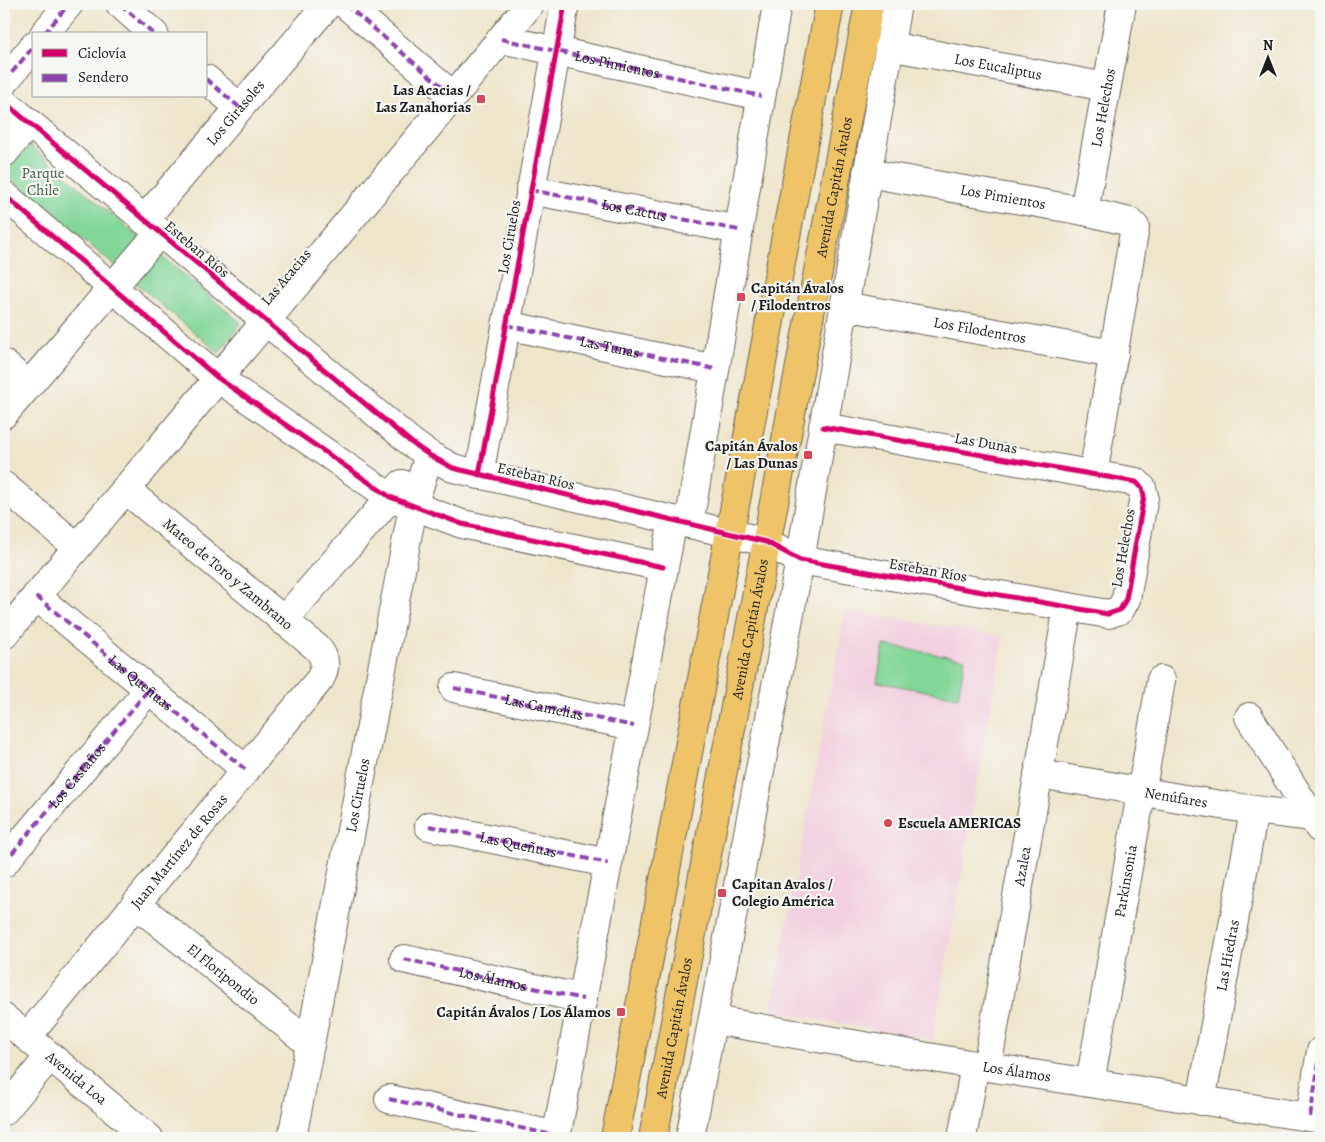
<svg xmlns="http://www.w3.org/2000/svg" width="1325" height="1142" viewBox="0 0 1325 1142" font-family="Alegreya,serif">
	<rect width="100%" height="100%" fill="#f6f6f2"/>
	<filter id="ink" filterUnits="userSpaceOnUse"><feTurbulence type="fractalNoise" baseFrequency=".02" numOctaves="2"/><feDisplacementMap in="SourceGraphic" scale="10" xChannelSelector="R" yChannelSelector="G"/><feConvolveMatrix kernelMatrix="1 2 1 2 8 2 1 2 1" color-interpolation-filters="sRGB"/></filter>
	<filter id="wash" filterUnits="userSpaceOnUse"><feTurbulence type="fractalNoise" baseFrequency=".0096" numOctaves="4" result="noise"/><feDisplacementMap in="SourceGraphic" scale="20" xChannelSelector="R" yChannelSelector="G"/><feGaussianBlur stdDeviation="1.12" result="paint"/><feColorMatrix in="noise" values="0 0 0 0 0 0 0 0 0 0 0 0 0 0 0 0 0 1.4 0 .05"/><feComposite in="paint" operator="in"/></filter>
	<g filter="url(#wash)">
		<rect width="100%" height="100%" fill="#efe5cb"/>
		<polygon fill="#f3cfdf" points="845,611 1003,636 933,1040 771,1011"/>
		<g fill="#81d698" stroke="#4e795a">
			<polygon points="4,124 241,323 219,353 4,173"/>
			<polygon points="884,645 965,659 958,697 877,682"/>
		</g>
	</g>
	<g filter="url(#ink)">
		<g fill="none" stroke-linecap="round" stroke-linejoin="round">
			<g stroke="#666259" stroke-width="30">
				<g id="minor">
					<polyline points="120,4 154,34"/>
					<polyline points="345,4 453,96"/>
					<polyline points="44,34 69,4"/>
					<polyline points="501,39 761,96"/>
					<path id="s1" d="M 889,46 L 1106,87"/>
					<polyline points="206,79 239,107"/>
					<polyline points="4,82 34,46"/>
					<polyline points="4,102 412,443 429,455 453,468 766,542 800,560 1108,614 1120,610 1126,599 1144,496 1142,488 1136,482 823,427"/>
					<polyline points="4,153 29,123"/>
					<path id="s2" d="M 867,173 L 1084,211 L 1130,222 L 1135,227 L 1093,475"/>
					<polyline points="530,190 739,230"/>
					<polyline points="4,195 218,378 390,497 462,524 663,567"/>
					<path id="s3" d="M 1084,211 L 1122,4"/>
					<path id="s4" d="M 144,220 L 328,4"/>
					<path id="s5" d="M 844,306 L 1114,354"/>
					<path id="s6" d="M 506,325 L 715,369"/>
					<polyline points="4,364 28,385"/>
					<polyline points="4,414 159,233"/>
					<polyline points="479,475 565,4"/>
					<polyline points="4,486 77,547"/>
					<polyline points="689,524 777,4"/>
					<path id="s7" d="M 36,596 L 246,770"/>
					<polyline points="283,621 402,484"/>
					<polyline points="4,635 530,4"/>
					<polyline points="454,688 634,726"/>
					<polyline points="1249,717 1319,828"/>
					<path id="s8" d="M 1038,774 C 1130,788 1221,808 1313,817"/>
					<path id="s9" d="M 429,826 L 608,863"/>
					<path id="s10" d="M 4,863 L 149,689"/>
					<path id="s11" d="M 136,904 L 310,1044"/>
					<polyline points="404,959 583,999"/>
					<path id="s12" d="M 4,1018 L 149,1138"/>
					<path id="s13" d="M 713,1020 L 975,1065 L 1321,1119"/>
					<path id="s14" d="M 27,1037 L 320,679 C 327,666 326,657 316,647 L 125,489"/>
					<path id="s15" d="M 987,1067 L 1068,607"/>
					<path id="s16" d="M 1090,1083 L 1161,680"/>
					<polyline points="389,1099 557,1136"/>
					<path id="s17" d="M 1201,1101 L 1254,811"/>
					<polyline points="4,1111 50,1056"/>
					<polyline points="1310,1117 1321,1051"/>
					<path id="s18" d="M 292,1138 L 413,507 L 429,455"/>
					<polyline points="556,1138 673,520"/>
					<polyline points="690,1138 800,560 897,4"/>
					<polyline points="962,1138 975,1065"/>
				</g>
			</g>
			<g stroke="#666259" stroke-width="30">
				<g id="highway">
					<polyline points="615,1138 830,4"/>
					<path id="s19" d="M 653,1138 L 869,4"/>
				</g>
			</g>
			<use href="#minor" stroke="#fff" stroke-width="28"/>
			<use href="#highway" stroke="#efc469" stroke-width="28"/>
			<g stroke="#8e44ad" stroke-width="4" stroke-dasharray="8 4" stroke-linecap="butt">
				<polyline points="120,4 154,34"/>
				<polyline points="345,4 453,96"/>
				<polyline points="44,34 69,4"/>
				<path id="s20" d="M 501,39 L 761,96"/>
				<polyline points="206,79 239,107"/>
				<polyline points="4,82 34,46"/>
				<path id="s21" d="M 530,190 L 739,230"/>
				<polyline points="506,325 715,369"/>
				<polyline points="36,596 246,770"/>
				<path id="s22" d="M 454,688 L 634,726"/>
				<polyline points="429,826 608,863"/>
				<polyline points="4,863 149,689"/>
				<path id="s23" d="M 404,959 L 583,999"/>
				<polyline points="389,1099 557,1136"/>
				<polyline points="1310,1117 1321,1051"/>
			</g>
			<g stroke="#f6f6f2" stroke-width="8">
				<g id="cycleway">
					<polyline points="4,102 412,443 429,455 453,468 766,542 800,560 1108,614 1120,610 1126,599 1144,496 1142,488 1136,482 823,427"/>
					<polyline points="4,195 218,378 390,497 462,524 663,567"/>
					<polyline points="479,475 565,4"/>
				</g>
			</g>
			<use href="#cycleway" stroke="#d6006c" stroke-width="5"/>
		</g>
	</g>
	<g fill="#d1495b" stroke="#f6f6f2" stroke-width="2">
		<rect x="476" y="94" width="10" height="10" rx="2.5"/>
		<rect x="736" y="292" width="10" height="10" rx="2.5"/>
		<rect x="803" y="450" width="10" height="10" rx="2.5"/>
		<circle cx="888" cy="823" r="5"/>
		<rect x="717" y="888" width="10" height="10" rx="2.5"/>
		<rect x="616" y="1007" width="10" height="10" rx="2.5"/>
	</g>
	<g text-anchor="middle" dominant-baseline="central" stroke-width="4.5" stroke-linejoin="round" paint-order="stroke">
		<g font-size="15" fill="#1c1c1c" stroke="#f6f6f2">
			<text stroke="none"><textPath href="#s20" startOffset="119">Los Pimientos</textPath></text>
			<text stroke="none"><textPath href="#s1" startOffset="111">Los Eucaliptus</textPath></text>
			<text stroke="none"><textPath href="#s3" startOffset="105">Los Helechos</textPath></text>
			<text stroke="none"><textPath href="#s4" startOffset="141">Los Girasoles</textPath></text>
			<text stroke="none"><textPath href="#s19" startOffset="968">Avenida Capitán Ávalos</textPath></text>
			<text stroke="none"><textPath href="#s2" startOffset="138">Los Pimientos</textPath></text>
			<text stroke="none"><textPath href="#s21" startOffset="106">Los Cactus</textPath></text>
			<text transform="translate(509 237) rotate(-80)">Los Ciruelos</text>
			<text transform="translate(197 249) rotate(40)">Esteban Ríos</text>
			<text transform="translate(286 277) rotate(-50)">Las Acacias</text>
			<text stroke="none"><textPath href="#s5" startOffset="138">Los Filodentros</textPath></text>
			<text stroke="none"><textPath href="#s6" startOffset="106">Las Tunas</textPath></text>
			<text transform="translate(986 443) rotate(10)">Las Dunas</text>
			<text transform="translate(536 476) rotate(13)">Esteban Ríos</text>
			<text transform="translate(1123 548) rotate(-80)">Los Helechos</text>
			<text transform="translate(928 570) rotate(10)">Esteban Ríos</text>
			<text transform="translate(228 574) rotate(40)">Mateo de Toro y Zambrano</text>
			<text stroke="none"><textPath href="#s19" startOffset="518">Avenida Capitán Ávalos</textPath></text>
			<text stroke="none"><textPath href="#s7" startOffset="136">Las Queñuas</textPath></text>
			<text stroke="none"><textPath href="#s22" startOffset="92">Las Camelias</textPath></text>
			<text stroke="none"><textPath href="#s10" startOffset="114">Los Castaños</textPath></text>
			<text stroke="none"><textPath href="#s18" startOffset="349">Los Ciruelos</textPath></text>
			<text stroke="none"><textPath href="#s8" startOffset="140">Nenúfares</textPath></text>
			<text stroke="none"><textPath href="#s9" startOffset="91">Las Queñuas</textPath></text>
			<text stroke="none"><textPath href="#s14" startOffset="240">Juan Martínez de Rosas</textPath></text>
			<text stroke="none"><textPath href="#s15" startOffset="204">Azalea</textPath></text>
			<text stroke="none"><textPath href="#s16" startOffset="205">Parkinsonia</textPath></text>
			<text stroke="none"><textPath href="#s17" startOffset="148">Las Hiedras</textPath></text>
			<text stroke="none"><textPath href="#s11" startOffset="112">El Floripondio</textPath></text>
			<text stroke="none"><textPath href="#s23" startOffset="91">Los Álamos</textPath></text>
			<text stroke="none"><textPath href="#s19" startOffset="112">Avenida Capitán Ávalos</textPath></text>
			<text stroke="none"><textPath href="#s13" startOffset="308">Los Álamos</textPath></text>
			<text stroke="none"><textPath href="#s12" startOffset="94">Avenida Loa</textPath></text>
		</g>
		<g font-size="15" font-weight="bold" fill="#1c1c1c" stroke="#f6f6f2" text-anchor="end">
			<text x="471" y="90">Las Acacias /<tspan x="471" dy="17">Las Zanahorias</tspan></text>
			<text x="751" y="288" text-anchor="start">Capitán Ávalos<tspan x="751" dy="17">/ Filodentros</tspan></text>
			<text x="798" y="446">Capitán Ávalos<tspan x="798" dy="17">/ Las Dunas</tspan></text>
			<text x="898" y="823" text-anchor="start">Escuela AMERICAS</text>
			<text x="732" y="884" text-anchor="start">Capitan Avalos /<tspan x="732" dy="17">Colegio América</tspan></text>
			<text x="611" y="1012">Capitán Ávalos / Los Álamos</text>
		</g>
		<g font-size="15" fill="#3f5d47" stroke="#f6f6f2">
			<text x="43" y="173">Parque<tspan x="43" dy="17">Chile</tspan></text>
		</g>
	</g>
	<rect width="1325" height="1142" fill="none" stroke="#f6f6f2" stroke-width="20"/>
	<rect x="32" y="32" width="175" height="65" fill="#f6f6f2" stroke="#9f9f9c"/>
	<rect x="42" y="49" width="25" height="8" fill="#d6006c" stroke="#9f9f9c"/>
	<text x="78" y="58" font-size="15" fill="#1c1c1c">Ciclovía</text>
	<rect x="42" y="74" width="25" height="8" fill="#8e44ad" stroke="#9f9f9c"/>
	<text x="78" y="82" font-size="15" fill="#1c1c1c">Sendero</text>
	<g transform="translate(1268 58)" stroke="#f6f6f2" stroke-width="4" paint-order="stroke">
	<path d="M0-4L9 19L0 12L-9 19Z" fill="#1c1c1c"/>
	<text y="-8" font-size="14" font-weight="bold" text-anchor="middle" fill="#1c1c1c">N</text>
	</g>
</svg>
